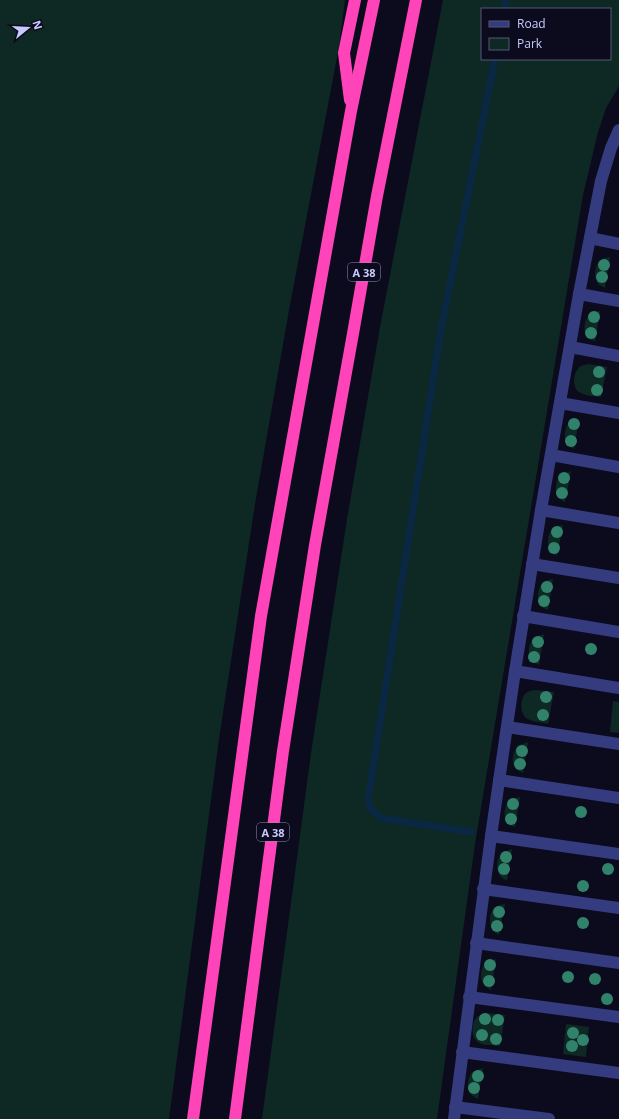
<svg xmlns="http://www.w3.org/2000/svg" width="619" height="1119" viewBox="0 0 619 1119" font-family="'Open Sans',sans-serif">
	<rect width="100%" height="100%" fill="#0c0b1e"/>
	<g fill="#0e2823" fill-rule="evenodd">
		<polygon points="0,0 345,0 339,47 289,310 255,504 219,739 169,1119 0,1119"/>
		<path d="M 443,0 L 619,0 L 619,86 L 606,108 L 598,132 L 583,195 L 475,844 L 437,1119 L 262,1119 L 311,753 L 347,519 L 380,327 ZM 482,9 L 610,9 L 610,59 L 482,59 Z"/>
		<path d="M 610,257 L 605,288 C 604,287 600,286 599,285 C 593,279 594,265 601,260 C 603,258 607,258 610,257 Z"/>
		<path d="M 600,311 L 595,341 C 594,341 589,339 589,339 C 582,333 584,319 590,314 C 593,312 596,312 600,311 Z"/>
		<path d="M 589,364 L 607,367 L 601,397 C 594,396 584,396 579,392 C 572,388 573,374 578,369 C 580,365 585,365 589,364 Z"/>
		<path d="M 579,419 L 574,449 C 562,444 563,432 569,422 Z"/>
		<path d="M 571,471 L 565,502 C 553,497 554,485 560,475 Z"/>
		<path d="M 563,525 L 557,556 C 556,555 553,554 552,553 C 546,547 547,533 553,528 C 556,526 560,526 563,525 Z"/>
		<path d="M 553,579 L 548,610 C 546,609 543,608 542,607 C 536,601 537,588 543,582 C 546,580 550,580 553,579 Z"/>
		<path d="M 544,634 L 539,665 C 526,660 527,649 533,638 Z"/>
		<path d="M 536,690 L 554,692 L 548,724 C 542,722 531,722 526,718 C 520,713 520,700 525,694 C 528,691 532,690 536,690 Z"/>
		<polygon points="613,701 619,702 619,733 610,732"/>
		<path d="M 528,742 L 523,773 C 510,768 511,756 517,746 Z"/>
		<path d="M 520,797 L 515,827 C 514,827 509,825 509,825 C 502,819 504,805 510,800 C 513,798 516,798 520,797 Z"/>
		<path d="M 512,849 L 507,880 C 506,880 502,878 501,877 C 495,871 496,858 503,853 C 505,851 509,850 512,849 Z"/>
		<path d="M 505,904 L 499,935 C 498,934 495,933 494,931 C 488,925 489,912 495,907 C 498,905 501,905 505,904 Z"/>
		<path d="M 496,959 L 491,990 C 479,985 479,973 485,963 Z"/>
		<path d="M 488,1013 L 505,1015 L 500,1046 C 493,1045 483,1046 478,1042 C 471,1037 471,1024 476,1018 C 479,1015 483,1014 488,1013 Z"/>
		<polygon points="566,1024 589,1027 586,1057 563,1054"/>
		<path d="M 483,1068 L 478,1099 C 465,1094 466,1082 472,1072 Z"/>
	</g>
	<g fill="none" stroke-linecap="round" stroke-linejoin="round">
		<g stroke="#0a2843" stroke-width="7">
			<polyline points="505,9 506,0"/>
			<polyline points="471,832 381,818 372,810 368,800 441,329 495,59"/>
		</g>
		<g stroke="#343c7f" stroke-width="12">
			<polyline points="590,238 619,244"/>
			<polyline points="579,294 619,301"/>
			<polyline points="570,347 619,356"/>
			<polyline points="560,403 619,413"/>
			<polyline points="551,455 619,467"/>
			<polyline points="541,510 619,523"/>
			<polyline points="532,564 619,578"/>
			<polyline points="523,616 619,632"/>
			<polyline points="515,671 619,688"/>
			<polyline points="507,727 619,744"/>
			<polyline points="499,780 619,798"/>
			<polyline points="491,836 619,854"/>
			<polyline points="483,889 619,908"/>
			<polyline points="476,943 619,963"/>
			<polyline points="469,997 619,1017"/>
			<polyline points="462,1052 619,1073"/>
			<polyline points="455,1107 549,1119"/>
			<polyline points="454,1119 491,836 515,671 541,510 579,294 601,181 611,148 619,130"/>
		</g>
		<g stroke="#ff43b8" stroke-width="12">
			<polyline points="350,100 344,53 355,0"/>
			<polyline points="193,1119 261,616 351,111 374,0"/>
			<polyline points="235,1119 283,751 315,545 354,328 377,196 416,0"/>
		</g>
	</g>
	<g fill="#31826a">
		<circle cx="604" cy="265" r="6"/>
		<circle cx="602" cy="277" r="6"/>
		<circle cx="594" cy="317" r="6"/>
		<circle cx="591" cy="333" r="6"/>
		<circle cx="599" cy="372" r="6"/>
		<circle cx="597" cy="390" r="6"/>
		<circle cx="574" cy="424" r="6"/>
		<circle cx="571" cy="441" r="6"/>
		<circle cx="564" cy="478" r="6"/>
		<circle cx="562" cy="493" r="6"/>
		<circle cx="557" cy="532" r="6"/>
		<circle cx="554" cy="548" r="6"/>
		<circle cx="547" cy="587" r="6"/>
		<circle cx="544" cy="601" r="6"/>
		<circle cx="538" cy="642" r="6"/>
		<circle cx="591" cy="649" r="6"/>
		<circle cx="534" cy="657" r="6"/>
		<circle cx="546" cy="697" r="6"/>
		<circle cx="543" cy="715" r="6"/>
		<circle cx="522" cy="751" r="6"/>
		<circle cx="520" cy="764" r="6"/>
		<circle cx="513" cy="804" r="6"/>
		<circle cx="581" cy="812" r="6"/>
		<circle cx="511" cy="819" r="6"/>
		<circle cx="506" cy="857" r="6"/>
		<circle cx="504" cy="869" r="6"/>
		<circle cx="608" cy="869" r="6"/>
		<circle cx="583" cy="886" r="6"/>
		<circle cx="499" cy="912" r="6"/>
		<circle cx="583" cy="923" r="6"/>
		<circle cx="497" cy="926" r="6"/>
		<circle cx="490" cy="965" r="6"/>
		<circle cx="568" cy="977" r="6"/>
		<circle cx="595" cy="979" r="6"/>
		<circle cx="489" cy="981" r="6"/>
		<circle cx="607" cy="999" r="6"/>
		<circle cx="485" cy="1019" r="6"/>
		<circle cx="498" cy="1020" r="6"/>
		<circle cx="573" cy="1033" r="6"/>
		<circle cx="482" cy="1035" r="6"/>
		<circle cx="496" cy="1039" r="6"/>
		<circle cx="583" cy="1040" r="6"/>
		<circle cx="572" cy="1046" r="6"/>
		<circle cx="478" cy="1076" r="6"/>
		<circle cx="474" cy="1088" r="6"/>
	</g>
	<g text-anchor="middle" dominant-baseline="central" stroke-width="4" stroke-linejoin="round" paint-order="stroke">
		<g fill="#0c0b1e" stroke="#9091bc" stroke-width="1">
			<rect x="348" y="263" width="32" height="18" rx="3"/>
			<rect x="257" y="823" width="32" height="18" rx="3"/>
		</g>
		<g font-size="11" font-weight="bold" fill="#c8caff">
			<text x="364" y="272">A 38</text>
			<text x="273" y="832">A 38</text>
		</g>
	</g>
	<rect x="481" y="8" width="130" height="52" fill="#0c0b1e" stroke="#575778"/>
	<rect x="489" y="21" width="20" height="6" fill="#343c7f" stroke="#575778"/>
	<text x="517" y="28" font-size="12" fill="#c8caff">Road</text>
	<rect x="489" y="38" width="20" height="12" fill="#0e2823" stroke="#575778"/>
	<text x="517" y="48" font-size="12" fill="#c8caff">Park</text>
	<g transform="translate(28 28) rotate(72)" stroke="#0c0b1e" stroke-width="3" paint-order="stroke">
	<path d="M0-3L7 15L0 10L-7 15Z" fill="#c8caff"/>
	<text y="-6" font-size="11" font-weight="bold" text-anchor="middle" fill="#c8caff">N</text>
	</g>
</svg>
